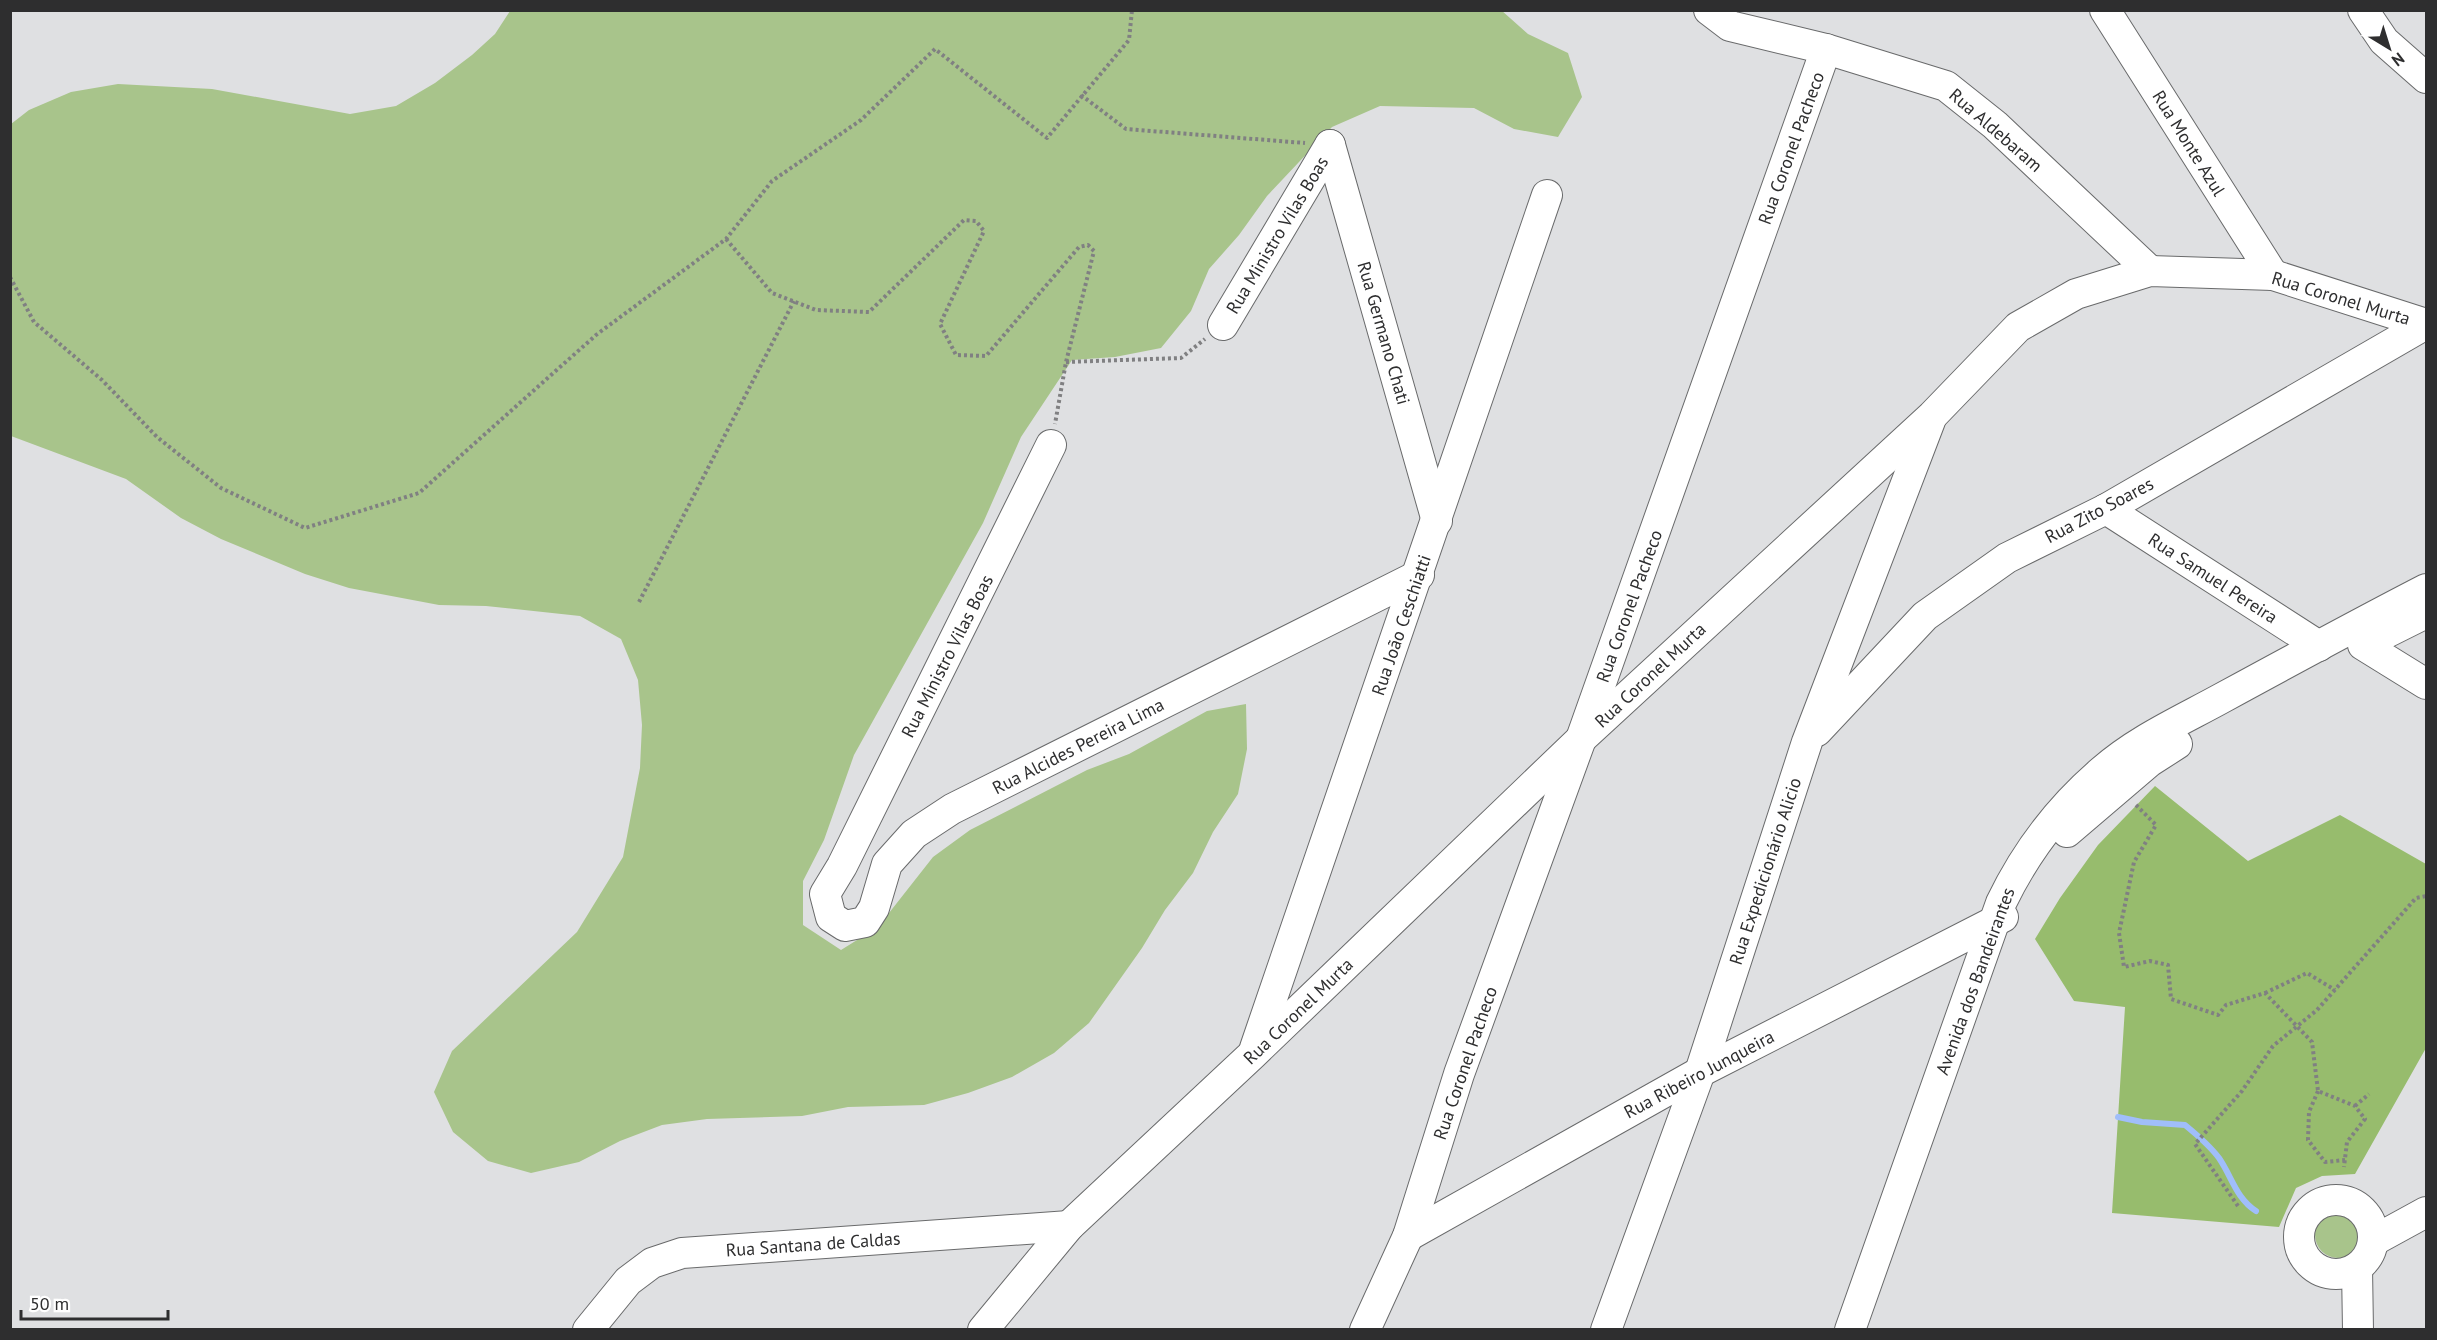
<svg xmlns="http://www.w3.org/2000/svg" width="2437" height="1340" viewBox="0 0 2437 1340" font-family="'PT Sans',sans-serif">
	<rect width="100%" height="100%" fill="#dfe0e2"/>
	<g fill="#a8c48b">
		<polygon points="1501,10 1528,34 1568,53 1582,97 1558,137 1514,129 1474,108 1380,106 1332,127 1267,196 1239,235 1209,269 1191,311 1161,348 1115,357 1072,360 1021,437 983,523 854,755 824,840 803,881 803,925 841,950 878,927 933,857 970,830 1087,770 1129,754 1207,711 1246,704 1247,749 1238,794 1213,832 1193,873 1165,910 1142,948 1089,1023 1054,1053 1012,1077 968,1093 924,1105 848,1107 802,1116 707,1119 662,1125 620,1141 579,1162 531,1173 488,1161 453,1132 434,1092 452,1051 577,932 623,857 640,768 642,725 638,680 621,639 580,616 486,606 439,605 349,588 305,574 221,539 181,518 126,479 11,436 11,124 29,110 71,92 118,84 212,89 350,114 396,106 435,83 472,55 495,34 510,11"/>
		<circle cx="2338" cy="1235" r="23"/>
	</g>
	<polygon fill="#97bc6d" points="2155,786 2248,861 2340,815 2426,864 2426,1048 2355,1174 2322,1176 2296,1188 2279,1227 2112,1213 2125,1007 2074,1001 2035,939 2060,898 2098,845"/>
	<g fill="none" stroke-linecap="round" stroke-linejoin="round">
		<path stroke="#a0befa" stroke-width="6" d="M 2118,1117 L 2142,1122 L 2185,1125 C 2196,1134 2210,1146 2219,1158 C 2232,1177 2236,1198 2256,1211"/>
		<g stroke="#696a6b" stroke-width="32">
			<g id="minor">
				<polyline points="1709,10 1730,26 1826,49 1946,86 1995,125 2150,271"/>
				<polyline points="2105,10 2273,275"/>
				<polyline points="2363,10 2384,41 2426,78"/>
				<polyline points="1330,145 1437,521"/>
				<polyline points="1223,325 1330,145"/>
				<polyline points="1051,445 842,866 825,894 831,917 845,926 865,922 874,908 887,864 914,834 952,809 1419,575"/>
				<polyline points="2106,509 2319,646"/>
				<polyline points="2378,637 2426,613"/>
				<polyline points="2363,645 2426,684"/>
				<polyline points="1817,731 1925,616 2007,558 2106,509 2426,324"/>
				<polyline points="2067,832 2149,762 2177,744"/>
				<polyline points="1255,1048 1547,195"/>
				<circle cx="2336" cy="1237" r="37"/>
				<polyline points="1408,1236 1700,1072 2003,917"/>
				<polyline points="2373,1241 2426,1212"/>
				<polyline points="2357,1268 2358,1330"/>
				<polyline points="588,1330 628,1281 652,1263 682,1253 1069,1226"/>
				<polyline points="983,1330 1069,1226 1253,1054 1581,739 1932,416 2018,327 2076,294 2150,271 2273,275 2426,324"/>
				<polyline points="1365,1330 1408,1236 1459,1074 1581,739 1826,49"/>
				<polyline points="1606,1330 1700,1072 1807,742 1930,421"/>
				<path d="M 1850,1330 L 2001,903 C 2025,853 2060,807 2102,771 C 2137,740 2182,720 2222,698 C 2290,661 2358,624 2426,589"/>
			</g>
		</g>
		<g stroke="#808082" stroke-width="4" stroke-dasharray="3 3" stroke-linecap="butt">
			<polyline points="1081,95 1126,129 1305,143"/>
			<polyline points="726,239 772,293 816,310 869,312 964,220 976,221 984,231 940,324 956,355 986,356 1079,247 1088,245 1094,251 1066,362 1055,424"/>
			<polyline points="10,277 34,322 102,380 157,437 221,488 305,528 419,493 596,335 726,239 772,181 861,120 935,49 1047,138 1129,40 1132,10"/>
			<polyline points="1066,362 1181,358 1205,339"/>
			<polyline points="639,602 794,301"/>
			<polyline points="2136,805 2156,825 2134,862 2119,933 2124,967 2150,961 2168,965 2171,999 2218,1015 2226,1005 2265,993 2312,1042 2318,1091 2355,1106 2365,1119 2347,1142 2344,1167"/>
			<polyline points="2265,993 2307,973 2335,990"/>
			<polyline points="2318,1091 2309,1112 2308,1140 2325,1162 2345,1160"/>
			<polyline points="2355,1106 2369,1094"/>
			<polyline points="2238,1206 2195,1144 2242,1091 2273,1046 2317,1010 2416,898 2426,896"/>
		</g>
		<use href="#minor" stroke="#fff" stroke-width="30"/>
	</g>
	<g text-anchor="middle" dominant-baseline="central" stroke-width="4.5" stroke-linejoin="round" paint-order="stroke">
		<g font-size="18" fill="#2e2e2f" stroke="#fff">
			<text transform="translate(1996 130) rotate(41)">Rua Aldebaram</text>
			<text transform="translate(2189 143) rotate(58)">Rua Monte Azul</text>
			<text transform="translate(1791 148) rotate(-70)">Rua Coronel Pacheco</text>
			<text transform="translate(1277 235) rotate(-59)">Rua Ministro Vilas Boas</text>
			<text transform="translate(2341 298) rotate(17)">Rua Coronel Murta</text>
			<text transform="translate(1384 333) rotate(74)">Rua Germano Chati</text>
			<text transform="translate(2099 510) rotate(-28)">Rua Zito Soares</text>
			<text transform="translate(2213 578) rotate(33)">Rua Samuel Pereira</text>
			<text transform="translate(1629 606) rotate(-70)">Rua Coronel Pacheco</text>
			<text transform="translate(1401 625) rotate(-71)">Rua João Ceschiatti</text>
			<text transform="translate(947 656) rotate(-63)">Rua Ministro Vilas Boas</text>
			<text transform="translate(1650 675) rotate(-43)">Rua Coronel Murta</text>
			<text transform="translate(1078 746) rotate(-27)">Rua Alcides Pereira Lima</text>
			<text transform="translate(1765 871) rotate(-72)">Rua Expedicionário Alicio</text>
			<text transform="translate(1975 981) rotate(-70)">Avenida dos Bandeirantes</text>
			<text transform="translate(1298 1011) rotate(-44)">Rua Coronel Murta</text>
			<text transform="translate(1465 1063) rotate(-71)">Rua Coronel Pacheco</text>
			<text transform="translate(1699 1074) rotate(-28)">Rua Ribeiro Junqueira</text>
			<text transform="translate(813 1244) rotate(-4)">Rua Santana de Caldas</text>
		</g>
	</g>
	<rect width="2437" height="1340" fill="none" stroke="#2e2e2f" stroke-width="24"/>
	<g transform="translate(2389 48) rotate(142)" stroke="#ffffff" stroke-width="4.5" paint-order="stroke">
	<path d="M0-4.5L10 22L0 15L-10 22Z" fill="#2e2e2f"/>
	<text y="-9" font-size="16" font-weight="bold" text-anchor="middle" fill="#2e2e2f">N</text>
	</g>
	<path d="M21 1310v9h147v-9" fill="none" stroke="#2e2e2f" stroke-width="3"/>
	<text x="30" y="1310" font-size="18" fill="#2e2e2f" stroke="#ffffff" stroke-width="4.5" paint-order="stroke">50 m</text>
</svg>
